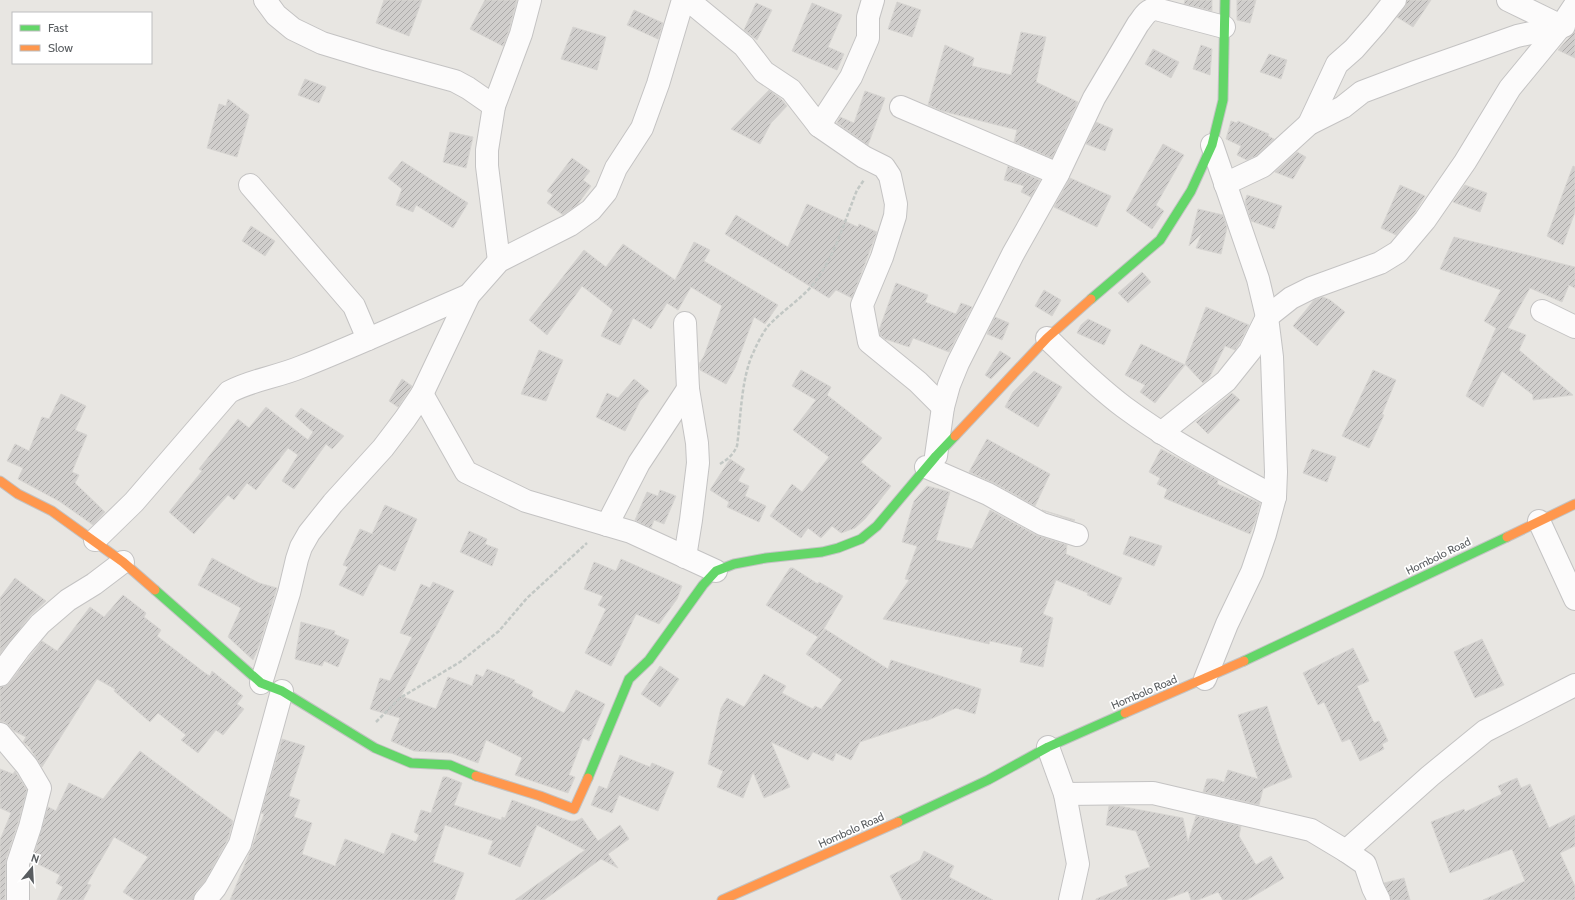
<svg xmlns="http://www.w3.org/2000/svg" width="1575" height="900" viewBox="0 0 1575 900" font-family="Cabin,sans-serif">
	<defs>
		<pattern id="building-hatch" width="6" height="6" patternUnits="userSpaceOnUse"><rect width="6" height="6" fill="#d0cecc"/><path d="M-1 1l2-2M0 6l6-6M5 7l2-2" fill="none" stroke="#acaaa9"/></pattern>
	</defs>
	<rect width="100%" height="100%" fill="#e8e6e2"/>
	<g fill="url(#building-hatch)" stroke="#d7d5d2">
		<polygon points="384,0 422,0 409,36 376,23"/>
		<polygon points="485,0 517,0 509,30 503,46 470,29"/>
		<polygon points="1185,0 1212,0 1212,11 1184,4"/>
		<polygon points="1237,0 1256,0 1250,23 1237,20"/>
		<polygon points="1407,0 1431,0 1413,27 1397,17 1405,7"/>
		<polygon points="897,2 921,10 912,37 888,29"/>
		<polygon points="756,3 772,10 757,40 744,30"/>
		<polygon points="812,3 842,15 828,47 844,54 837,70 792,51"/>
		<polygon points="634,10 663,23 658,39 627,25"/>
		<polygon points="573,27 606,37 597,70 561,59"/>
		<polygon points="1575,31 1575,58 1558,50"/>
		<polygon points="1021,32 1046,37 1036,82 1078,102 1052,158 1014,142 1017,130 942,111 928,105 945,45 974,58 972,66 1011,75"/>
		<polygon points="1201,45 1212,49 1210,75 1193,69"/>
		<polygon points="1153,49 1179,62 1171,78 1145,64"/>
		<polygon points="1269,54 1287,60 1281,79 1260,72"/>
		<polygon points="305,79 326,87 319,103 298,95"/>
		<polygon points="769,90 781,99 787,106 771,123 760,144 731,129"/>
		<polygon points="865,91 885,98 868,145 837,123 840,117 854,123"/>
		<polygon points="228,99 249,115 237,157 207,148 219,104 226,106"/>
		<polygon points="1231,121 1237,123 1238,121 1269,134 1268,136 1274,139 1256,156 1247,160 1237,155 1241,146 1226,139"/>
		<polygon points="1096,122 1113,129 1105,151 1086,144"/>
		<polygon points="450,132 473,137 466,168 443,162"/>
		<polygon points="1163,144 1184,155 1156,205 1164,211 1152,229 1126,211"/>
		<polygon points="1297,152 1306,157 1293,179 1275,172"/>
		<polygon points="572,158 590,171 583,180 591,186 577,205 563,215 547,203 553,195 547,191"/>
		<polygon points="402,161 468,203 453,228 416,205 413,212 396,205 402,189 388,178"/>
		<polygon points="1008,166 1040,180 1031,197 1021,192 1024,186 1004,180"/>
		<polygon points="1573,166 1575,167 1575,212 1563,245 1547,236"/>
		<polygon points="1070,178 1111,196 1097,227 1054,207"/>
		<polygon points="1400,185 1425,196 1415,212 1396,235 1381,228"/>
		<polygon points="1465,185 1487,193 1480,212 1453,202"/>
		<polygon points="1247,195 1282,206 1274,229 1251,221 1245,202"/>
		<polygon points="807,204 858,227 859,224 877,232 852,298 836,290 829,298 725,234 736,215 788,247"/>
		<polygon points="1198,209 1223,215 1227,228 1221,254 1196,248 1202,233 1189,246"/>
		<polygon points="251,226 275,241 265,256 242,241"/>
		<polygon points="1454,237 1575,267 1575,288 1569,285 1562,302 1530,288 1508,328 1526,335 1519,350 1573,395 1533,400 1533,395 1502,371 1483,407 1466,396 1496,328 1484,321 1501,290 1440,269"/>
		<polygon points="694,242 710,250 704,261 778,305 765,324 754,317 735,368 726,384 700,370 699,364 704,356 722,306 691,287 678,310 667,303 651,329 633,318 620,345 601,336 613,310 582,286 547,335 529,320 584,250 606,267 623,244 675,280"/>
		<polygon points="1142,272 1151,282 1128,303 1118,293"/>
		<polygon points="896,283 928,295 925,302 956,314 961,303 972,307 949,352 913,338 909,347 885,339 880,335 879,330"/>
		<polygon points="1044,290 1061,300 1052,316 1035,306"/>
		<polygon points="1323,297 1330,300 1345,312 1317,346 1293,326 1314,300"/>
		<polygon points="1206,307 1249,325 1239,344 1235,350 1225,346 1209,378 1203,383 1185,364"/>
		<polygon points="995,317 1009,323 1002,340 987,334"/>
		<polygon points="1088,319 1111,330 1104,345 1077,333 1081,325"/>
		<polygon points="1141,344 1185,365 1155,403 1140,392 1145,385 1125,375"/>
		<polygon points="539,350 563,360 546,401 521,394"/>
		<polygon points="1000,351 1011,358 991,379 985,375"/>
		<polygon points="801,370 831,387 827,395 882,438 861,462 891,486 865,519 855,528 841,533 832,526 821,538 808,528 801,538 770,516 792,484 802,492 829,457 793,430 816,400 792,386"/>
		<polygon points="1373,370 1396,380 1382,414 1384,415 1369,448 1342,436"/>
		<polygon points="1034,371 1062,387 1038,427 1005,407 1013,392"/>
		<polygon points="402,379 412,386 398,407 389,401"/>
		<polygon points="634,379 649,391 640,401 625,431 596,417 607,393 618,398"/>
		<polygon points="1232,393 1240,400 1208,434 1196,422"/>
		<polygon points="61,394 86,406 75,430 87,435 72,472 79,475 75,483 105,512 93,525 59,501 18,479 23,468 7,461 15,444 29,451 42,417 49,419"/>
		<polygon points="266,407 308,440 313,432 295,416 301,408 344,436 332,449 326,444 294,489 282,481 298,455 288,448 256,490 247,483 234,500 228,495 194,534 169,512 202,471 199,469 238,419 249,428"/>
		<polygon points="987,439 1050,474 1035,506 994,483 969,472"/>
		<polygon points="1161,449 1218,480 1217,484 1260,503 1256,519 1250,534 1164,498 1167,489 1157,484 1160,478 1149,472"/>
		<polygon points="1312,449 1336,457 1327,482 1303,473"/>
		<polygon points="730,459 745,469 738,481 749,486 745,496 766,506 759,522 727,507 729,502 710,490"/>
		<polygon points="927,486 950,492 936,540 972,549 990,510 1036,535 1067,545 1066,554 1122,578 1110,605 1087,595 1088,593 1056,580 1043,614 1053,618 1043,667 1020,662 1023,648 990,641 989,644 883,619 909,580 905,579 917,546 902,542 914,501"/>
		<polygon points="660,490 676,496 664,524 654,520 651,528 635,520 647,492 658,496"/>
		<polygon points="385,505 417,519 395,571 379,564 363,596 339,585 348,567 343,565 360,529 372,534"/>
		<polygon points="1042,510 1075,520 1074,521"/>
		<polygon points="469,531 487,539 485,544 498,549 492,566 460,552"/>
		<polygon points="1130,536 1162,546 1154,566 1123,554"/>
		<polygon points="212,558 259,583 277,588 259,646 253,660 228,637 241,608 198,585"/>
		<polygon points="621,559 682,586 677,599 659,624 636,614 611,666 585,653 606,609 598,605 603,596 584,589 594,562 616,571"/>
		<polygon points="790,568 793,568 818,584 819,582 843,596 819,637 825,629 888,669 891,660 981,689 975,714 956,708 926,721 926,720 860,742 851,760 836,753 833,761 813,752 808,760 771,742 790,787 764,798 753,772 743,798 717,787 723,771 708,764 721,708 727,698 744,707 764,674 786,686 782,693 813,709 815,706 821,709 842,680 806,654 818,637 766,605"/>
		<polygon points="15,578 46,601 30,616 0,654 0,598"/>
		<polygon points="433,582 454,591 401,696 436,709 448,677 472,686 476,674 483,677 487,669 515,680 514,682 533,691 531,696 564,713 576,690 605,704 589,741 583,738 569,775 575,777 568,793 515,775 522,758 486,740 478,763 451,753 414,751 391,741 400,718 370,709 380,678 390,681 412,637 400,633 421,584 430,588"/>
		<polygon points="123,595 146,613 144,617 161,630 157,636 205,673 210,676 212,671 243,696 237,704 244,709 223,735 216,730 198,753 181,740 186,735 158,713 150,722 114,691 115,689 97,679 42,767 29,747 23,742 26,737 14,731 5,722 0,722 0,687 5,686 10,682 42,641 57,651 90,607 104,617"/>
		<polygon points="301,622 335,631 334,634 349,640 338,667 324,661 322,666 295,659"/>
		<polygon points="1482,639 1504,685 1475,698 1454,652"/>
		<polygon points="1353,648 1369,681 1357,686 1374,723 1379,721 1388,741 1382,744 1384,749 1360,761 1350,739 1342,742 1324,702 1318,705 1303,673"/>
		<polygon points="660,666 679,679 660,707 641,694"/>
		<polygon points="1267,706 1279,743 1292,777 1263,789 1259,805 1203,792 1207,779 1215,779 1224,782 1228,770 1258,779 1238,715"/>
		<polygon points="282,739 305,746 289,796 300,800 294,817 312,823 302,854 335,866 345,839 384,854 392,833 416,842 419,835 414,832 421,810 431,813 443,777 447,777 462,783 454,805 501,820 502,817 505,818 512,800 570,821 576,821 582,818 598,841 620,825 629,839 608,854 618,868 601,859 544,900 515,900 585,850 537,825 520,867 488,854 493,841 445,825 433,862 464,873 454,900 230,900 252,847 264,814 261,813"/>
		<polygon points="140,751 233,821 228,839 205,881 195,892 193,900 135,900 123,892 148,857 114,837 87,884 91,885 83,900 57,900 63,887 56,883 60,875 32,861 48,807 56,811 69,783 103,799"/>
		<polygon points="620,755 650,767 652,763 674,772 658,811 619,795 612,813 591,805 599,786 607,789"/>
		<polygon points="0,769 13,774 15,771 27,790 18,823 6,859 5,900 0,900 0,840 11,813 0,808"/>
		<polygon points="1517,778 1521,788 1530,784 1549,828 1575,815 1575,846 1560,853 1575,886 1575,900 1483,900 1525,881 1512,849 1450,873 1431,822 1464,809 1465,812 1502,794 1498,786"/>
		<polygon points="1109,806 1119,806 1183,818 1188,842 1196,816 1241,826 1239,836 1256,865 1271,856 1284,878 1247,900 1223,900 1218,892 1198,900 1191,900 1188,891 1165,900 1096,900 1096,899 1128,886 1125,876 1150,867 1136,831 1106,825"/>
		<polygon points="924,851 954,866 949,877 993,900 902,900 890,876 920,860"/>
		<polygon points="1404,878 1410,900 1391,900 1384,883"/>
	</g>
	<g fill="none" stroke-linecap="round" stroke-linejoin="round">
		<g stroke="#c4c3c3" stroke-width="24">
			<g id="street">
				<polyline points="265,0 276,15 293,29 322,43 378,60 455,81 468,88 494,106"/>
				<polyline points="688,0 744,46 764,72 791,90 819,126 864,157 884,167 890,176 896,204 895,216 882,257 862,305 869,342 918,382 943,407"/>
				<polyline points="1508,0 1561,26"/>
				<polyline points="901,107 1058,174"/>
				<polyline points="1309,124 1337,64 1354,49 1376,24 1395,0"/>
				<polyline points="819,126 851,77 868,38 868,17 873,0"/>
				<polyline points="1225,184 1263,166 1309,124 1343,107 1362,92 1415,72 1517,36 1564,26"/>
				<polyline points="250,185 354,306 368,339"/>
				<polyline points="499,261 487,166 487,150 494,106 521,34 530,0"/>
				<polyline points="1542,311 1575,327"/>
				<path d="M 1047,338 C 1072,362 1096,386 1124,407 C 1171,442 1224,469 1275,497"/>
				<polyline points="422,394 466,472 526,501 631,532 716,571"/>
				<polyline points="1161,433 1226,381 1250,351 1267,317 1291,298 1311,288 1380,263 1398,252 1425,220 1465,162 1510,88 1561,26 1575,5"/>
				<path d="M 936,456 L 943,407 L 949,385 L 958,363 L 1013,254 L 1058,174 L 1094,98 L 1138,24 C 1143,18 1147,9 1156,9 L 1224,27"/>
				<polyline points="926,467 988,494 1042,524 1077,535"/>
				<polyline points="1539,521 1575,599"/>
				<polyline points="607,525 639,463 688,389"/>
				<path d="M 95,540 L 134,502 L 229,392 C 251,380 277,377 301,367 C 357,345 413,319 469,295"/>
				<polyline points="685,557 691,520 698,463 697,443 688,389 685,323"/>
				<polyline points="0,675 19,649 40,624 68,600 94,584 123,562"/>
				<polyline points="1205,679 1227,624 1252,572 1265,534 1275,497 1276,472 1272,357 1267,317 1258,279 1212,145"/>
				<polyline points="261,683 289,593 297,559 301,547 309,533 333,503 383,448 405,419 422,394 469,295 499,261 570,225 591,210 606,192 616,168 642,128 658,84 683,0"/>
				<polyline points="0,734 27,766 40,788 30,827 18,863 18,900"/>
				<polyline points="1048,747 1065,794 1078,864 1070,900"/>
				<polyline points="1065,794 1153,793 1311,830 1346,851"/>
				<polyline points="205,900 215,888 240,844 282,691"/>
				<polyline points="1379,900 1373,888 1365,864 1346,851 1430,776 1485,731 1575,685"/>
			</g>
		</g>
		<g stroke="#c3c3c3" stroke-width="11">
			<g id="fast">
				<polyline points="1091,299 1160,240 1191,191 1212,145 1223,100 1225,0"/>
				<polyline points="155,590 261,683 282,691 375,748 411,763 450,765 476,776"/>
				<polyline points="1244,661 1507,537"/>
				<polyline points="588,778 629,679 649,660 703,585 716,571 734,564 766,558 822,552 838,548 861,539 877,526 936,456 955,436"/>
				<polyline points="898,822 988,780 1048,747 1125,713"/>
			</g>
		</g>
		<g stroke="#c3c3c3" stroke-width="11">
			<g id="slow">
				<polyline points="955,436 1047,338 1091,299"/>
				<polyline points="0,481 18,494 52,511 123,562 155,590"/>
				<polyline points="1507,537 1575,504"/>
				<polyline points="1125,713 1244,661"/>
				<polyline points="476,776 540,796 574,809 588,778"/>
				<polyline points="722,900 898,822"/>
			</g>
		</g>
		<g stroke="#c2c7c4" stroke-width="2.5" stroke-dasharray="4 2" stroke-linecap="butt">
			<path d="M 720,464 C 728,459 733,455 737,446 C 741,417 741,377 754,351 C 758,342 763,332 769,325 C 784,309 805,297 817,279 C 836,253 845,220 857,190 L 864,180"/>
			<polyline points="376,722 400,698 460,662 499,631 527,598 587,543"/>
		</g>
		<use href="#street" stroke="#fcfbfb" stroke-width="22"/>
		<use href="#fast" stroke="#63d668" stroke-width="9"/>
		<use href="#slow" stroke="#ff974d" stroke-width="9"/>
	</g>
	<g text-anchor="middle" dominant-baseline="central" stroke-width="3.5" stroke-linejoin="round" paint-order="stroke">
		<g font-size="11" fill="#595d60" stroke="#fff">
			<text transform="translate(1438 556) rotate(-26)">Hombolo Road</text>
			<text transform="translate(1144 692) rotate(-23)">Hombolo Road</text>
			<text transform="translate(851 830) rotate(-24)">Hombolo Road</text>
		</g>
	</g>
	<rect x="12" y="12" width="140" height="52" fill="#ffffff" stroke="#bdbebf"/>
	<rect x="20" y="25" width="20" height="6" fill="#63d668" stroke="#bdbebf"/>
	<text x="48" y="32" font-size="12" fill="#595d60">Fast</text>
	<rect x="20" y="45" width="20" height="6" fill="#ff974d" stroke="#bdbebf"/>
	<text x="48" y="52" font-size="12" fill="#595d60">Slow</text>
	<g transform="translate(32 868) rotate(18)" stroke="#ffffff" stroke-width="3" paint-order="stroke">
	<path d="M0-3L7 15L0 10L-7 15Z" fill="#595d60"/>
	<text y="-6" font-size="11" font-weight="bold" text-anchor="middle" fill="#595d60">N</text>
	</g>
</svg>
